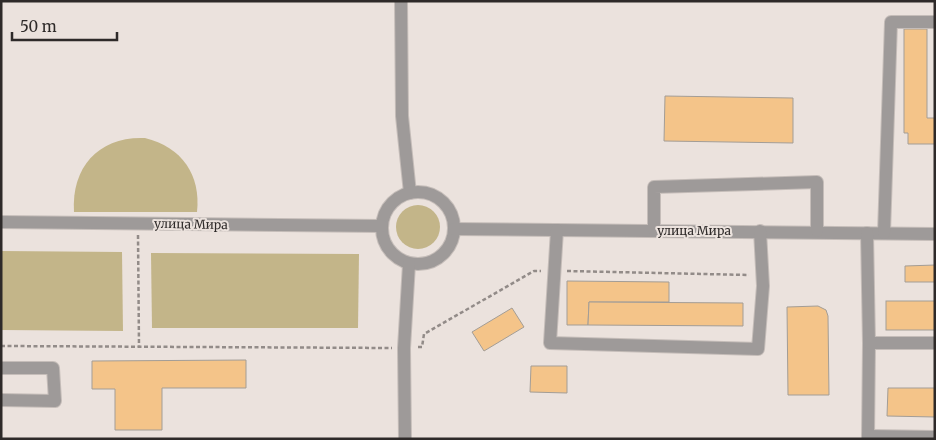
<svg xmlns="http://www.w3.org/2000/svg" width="936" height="440" viewBox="0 0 936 440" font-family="Merriweather,serif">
	<rect width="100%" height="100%" fill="#ebe2dd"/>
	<g fill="#c3b589">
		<path d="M 145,138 C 182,147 201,175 197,212 L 74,212 C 71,166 100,136 145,138 Z"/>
		<circle cx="418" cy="227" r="22"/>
		<polygon points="1,251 122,252 123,331 1,330"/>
		<polygon points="151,253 359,254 358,328 152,328"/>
	</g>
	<g fill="#f4c489" stroke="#a39d96">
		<polygon points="904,29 927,29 927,118 935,118 935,144 908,144 908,133 904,133"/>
		<polygon points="665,96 793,98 793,143 664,141"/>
		<polygon points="935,265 935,282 905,282 905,266"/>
		<polygon points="567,281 669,282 669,302 589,302 588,325 567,325"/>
		<rect x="886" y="301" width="49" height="29"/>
		<polygon points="589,302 743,303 743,326 588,325"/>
		<polygon points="818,306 826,310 828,316 829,395 788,395 787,307"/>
		<polygon points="512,308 524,327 484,351 472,332"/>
		<polygon points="246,360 246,388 162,388 162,430 115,430 115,389 92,389 92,361"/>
		<polygon points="531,366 567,366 567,393 530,392"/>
		<polygon points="888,388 935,388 935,417 887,416"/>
	</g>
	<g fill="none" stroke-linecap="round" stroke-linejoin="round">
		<g stroke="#c5bdb9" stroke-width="14">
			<g id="minor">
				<polyline points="401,1 402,116 410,193"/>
				<circle cx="418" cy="228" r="36"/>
				<polyline points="1,222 382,226"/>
				<polyline points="454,229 935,234"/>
				<polyline points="557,230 550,343 758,349 763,286 760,231"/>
				<polyline points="654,230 654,187 817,182 817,231"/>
				<polyline points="867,233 869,343 868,439"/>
				<polyline points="884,233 891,22 935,22"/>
				<polyline points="869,343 935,343"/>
				<polyline points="1,368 53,368 55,401 1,400"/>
				<polyline points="868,436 935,437"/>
				<polyline points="405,439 404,348 409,264"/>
			</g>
		</g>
		<g stroke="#928b88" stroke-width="2.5" stroke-dasharray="4 2.5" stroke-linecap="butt">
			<polyline points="138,235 139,347"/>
			<polyline points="567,271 749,275"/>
			<polyline points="1,346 392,348"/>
			<polyline points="418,347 422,347 424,334 534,271 541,271"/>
		</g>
		<use href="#minor" stroke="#9e9a99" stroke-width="12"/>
	</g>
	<g text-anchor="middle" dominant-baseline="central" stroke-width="4" stroke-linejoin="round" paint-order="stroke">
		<g font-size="12" fill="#2e2a29" stroke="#ebe2dd">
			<text transform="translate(191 224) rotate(1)">улица Мира</text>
			<text x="694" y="230">улица Мира</text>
		</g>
	</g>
	<rect width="936" height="440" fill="none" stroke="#2e2a29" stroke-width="5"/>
	<path d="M12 32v8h105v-8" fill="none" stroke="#2e2a29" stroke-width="2.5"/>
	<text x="20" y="32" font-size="15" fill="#2e2a29" stroke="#ebe2dd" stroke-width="4" paint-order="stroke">50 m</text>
</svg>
